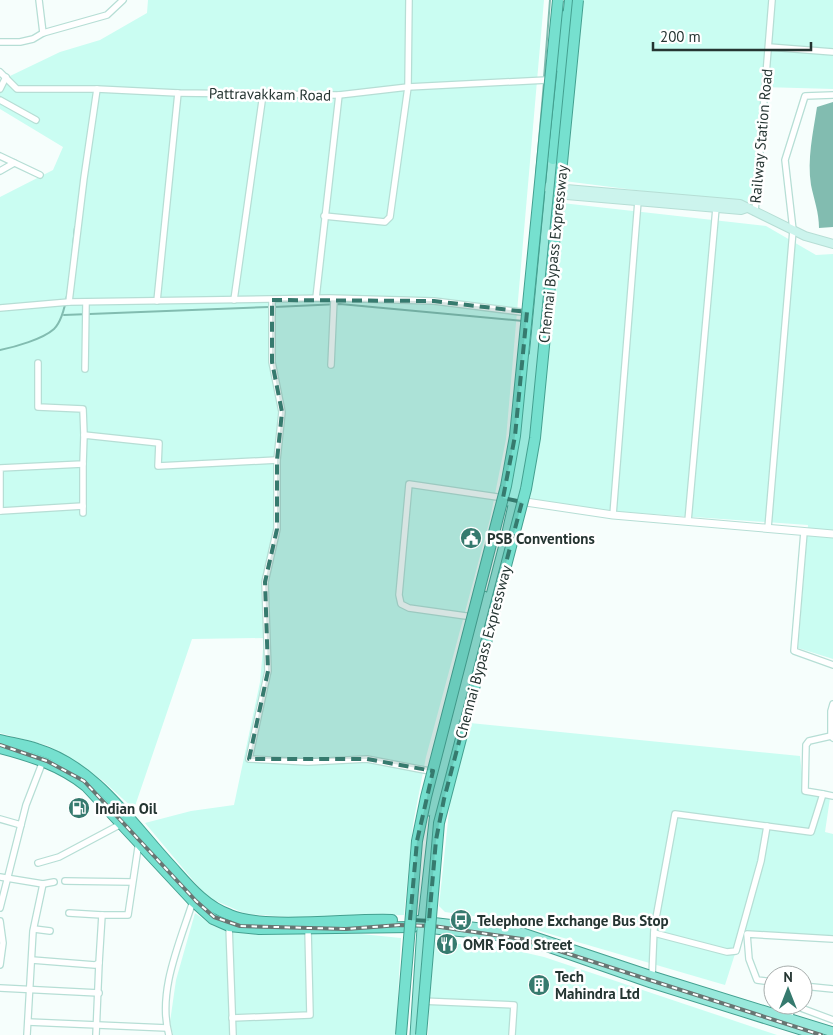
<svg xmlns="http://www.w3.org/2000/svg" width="833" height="1035" viewBox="0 0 833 1035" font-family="'PT Sans',sans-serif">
	<rect width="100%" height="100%" fill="#f6fefc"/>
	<g fill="#cafdf2">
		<polygon points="148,0 544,0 506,439 490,519 426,757 413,824 404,915 302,918 246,914 207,897 145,823 191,811 234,805 260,682 264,638 192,639 134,809 102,780 49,746 0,733 0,197 53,170 63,147 0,109 0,88 10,76 60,52 100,40 147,13"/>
		<polygon points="582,0 833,0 833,89 762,87 752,205 564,181"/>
		<polygon points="562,203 766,226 816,255 833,254 833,659 798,648 808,525 608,511 527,500"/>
		<polygon points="470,723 800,756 804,793 830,798 825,832 833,834 833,938 742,932 725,985 502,920 445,912 439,906 451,792"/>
		<polygon points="195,913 213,926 241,933 361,934 401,938 396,1035 173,1035 170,1022 176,980"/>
		<polygon points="432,942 501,947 544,957 777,1035 428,1035"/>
	</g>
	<path fill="#82bcb0" d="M 833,102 L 833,227 L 819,228 C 819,212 814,200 811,185 C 807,159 813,133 817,107 Z"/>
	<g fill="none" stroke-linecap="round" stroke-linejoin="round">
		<g stroke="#82bcb0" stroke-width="2">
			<polyline points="544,78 550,0"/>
			<polyline points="536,175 544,82"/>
			<polyline points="274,307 340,304 523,321"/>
			<polyline points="64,315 269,307"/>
			<path d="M 0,350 C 15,347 43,339 54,329 C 70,314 72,251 75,227"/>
		</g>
		<g stroke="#b6ded5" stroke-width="8">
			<g id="minor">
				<polyline points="39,0 43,33"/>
				<polyline points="0,42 20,42 33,39 43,33 107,15 123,0"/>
				<polyline points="769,47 833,52"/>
				<polyline points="0,72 17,89 97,89 178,93 339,95 408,87 547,80"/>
				<polyline points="0,89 6,77"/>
				<polyline points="0,100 36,120"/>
				<polyline points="0,156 40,175"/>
				<polyline points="0,171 14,163"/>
				<polyline points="755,212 772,0"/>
				<polyline points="324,216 385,222 390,217 408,87 409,0"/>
				<polyline points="316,298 339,95"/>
				<polyline points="234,300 263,94"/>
				<polyline points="272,300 272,362 282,412 277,460 277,529 265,582 268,671 249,759 308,762 367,759 435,772"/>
				<polyline points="157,301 178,93"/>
				<polyline points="69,302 84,178 97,89"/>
				<polyline points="0,308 69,302 330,298 434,301 529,313"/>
				<polyline points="38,363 38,407 83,409 84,435"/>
				<polyline points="331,365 334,299"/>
				<polyline points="85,369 86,303"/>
				<polyline points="0,511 0,468 83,464 84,435 159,443 158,466 277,460"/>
				<polyline points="1,511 83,506"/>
				<polyline points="83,513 83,464"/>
				<polyline points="613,515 638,201"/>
				<polyline points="688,521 716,208"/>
				<polyline points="768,528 793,230 785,160 805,96 833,95"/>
				<polyline points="804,532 794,651 833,665"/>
				<polyline points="473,617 409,608 401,604 399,595 409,484 504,498"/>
				<polyline points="833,738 831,736 831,711 833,704"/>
				<polyline points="823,794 833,796"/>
				<polyline points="0,819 21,825"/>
				<polyline points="38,863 59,857 123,823"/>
				<polyline points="0,877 43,884 54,882"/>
				<polyline points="65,881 132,882"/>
				<polyline points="0,908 26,805 43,761"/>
				<polyline points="69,913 102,915"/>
				<polyline points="0,921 3,943 0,965"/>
				<polyline points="229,926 233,1035"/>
				<polyline points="34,929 50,931"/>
				<polyline points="654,933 727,952 736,951 761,861 767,826"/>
				<polyline points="32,960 95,965 99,963 102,915 128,915 139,841"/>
				<polyline points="652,976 654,929 675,814 811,832 823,794 805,791 806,745 809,741 831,736"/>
				<polyline points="773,982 757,980 749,959 747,934 833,939"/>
				<polyline points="803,986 833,989"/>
				<polyline points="0,988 99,993"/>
				<polyline points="421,1001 514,1005 512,1035"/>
				<polyline points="232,1018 310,1015 308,929"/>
				<polyline points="789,1019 793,1005 833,1020"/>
				<polyline points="28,1022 167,1028"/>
				<polyline points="27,1035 33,931 43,884"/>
				<polyline points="96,1035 99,963"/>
				<path d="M 169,1035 C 157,992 180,942 193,901"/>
			</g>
		</g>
		<g stroke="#b6ded5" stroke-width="9">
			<polyline id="tertiary" points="519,501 613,515 833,534"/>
		</g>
		<g stroke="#b6ded5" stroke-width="10">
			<g id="secondary">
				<polyline points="543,187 740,204 805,236 833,244"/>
				<polyline points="555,194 741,210 747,208"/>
			</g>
		</g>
		<g stroke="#44a090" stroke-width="11">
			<g id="primary">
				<polyline points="508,501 519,444 527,358"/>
				<polyline points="428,811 484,596"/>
				<polyline points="413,920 523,933 652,976 833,1032"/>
				<polyline points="425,928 494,935 548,947 651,983 817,1035"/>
				<polyline points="415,1035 422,928 435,812 506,537 525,451 553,159 558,156"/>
			</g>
		</g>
		<g stroke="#44a090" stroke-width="12">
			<g id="trunk">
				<polyline points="556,66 562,16"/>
				<polyline points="553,159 570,0"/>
				<path d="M 0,740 C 12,743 25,745 37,749 C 96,767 132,824 172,867 C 189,886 205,906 230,915 C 266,930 350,918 392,920"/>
				<path d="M 0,748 C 31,756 61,766 86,786 L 193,901 L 213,919 L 229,926 L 259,929 L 413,927"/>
			</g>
		</g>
		<use href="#minor" stroke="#fff" stroke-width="5.5"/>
		<use href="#tertiary" stroke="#fff" stroke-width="7"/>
		<use href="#secondary" stroke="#ccf4ed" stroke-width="8"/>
		<use href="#primary" stroke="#98e8db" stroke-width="9"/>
		<use href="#trunk" stroke="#76e0cf" stroke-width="10"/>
		<g stroke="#687673" stroke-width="4">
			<polyline id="rail" points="0,745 47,761 84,781 196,901 214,917 240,926 346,929 400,925 433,926 522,939 821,1035"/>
		</g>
		<use href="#rail" stroke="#fff" stroke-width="2" stroke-dasharray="5.5" stroke-linecap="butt"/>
		<g stroke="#44a090" stroke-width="12" stroke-linecap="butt">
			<g id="trunk-bridge">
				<polyline points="401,1035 417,841 426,797 506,486 515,436 558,0"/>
				<polyline points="421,1035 439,823 526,489 535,438 578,0"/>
			</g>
		</g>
		<use href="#trunk-bridge" stroke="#76e0cf" stroke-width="10"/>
	</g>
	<path fill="#367a6e" fill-opacity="0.2" stroke="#367a6e" stroke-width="4" stroke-dasharray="10 6" stroke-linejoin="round" d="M 272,300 L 434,301 L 527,312 L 515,436 L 503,498 L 522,502 L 444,799 L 436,840 L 429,921 L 410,920 L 417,841 L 433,771 L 367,759 L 249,759 L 268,671 L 265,582 L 277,529 L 277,460 L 282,412 L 272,362 Z"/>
	<defs>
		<g id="civic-disc" transform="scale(1.125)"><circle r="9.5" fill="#367a6e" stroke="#fff"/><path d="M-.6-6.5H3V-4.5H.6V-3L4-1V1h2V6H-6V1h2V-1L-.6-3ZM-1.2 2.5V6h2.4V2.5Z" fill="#fff"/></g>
		<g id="fuel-disc" transform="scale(1.125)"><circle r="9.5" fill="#367a6e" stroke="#fff"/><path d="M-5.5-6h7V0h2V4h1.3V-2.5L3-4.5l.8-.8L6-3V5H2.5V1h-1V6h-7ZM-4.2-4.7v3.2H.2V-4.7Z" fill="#fff"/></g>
		<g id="bus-disc" transform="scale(1.125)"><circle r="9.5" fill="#367a6e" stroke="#fff"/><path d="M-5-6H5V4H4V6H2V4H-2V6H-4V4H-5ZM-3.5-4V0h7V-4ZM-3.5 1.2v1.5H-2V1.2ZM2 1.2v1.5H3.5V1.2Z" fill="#fff"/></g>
		<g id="restaurant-disc" transform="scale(1.125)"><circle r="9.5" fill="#367a6e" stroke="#fff"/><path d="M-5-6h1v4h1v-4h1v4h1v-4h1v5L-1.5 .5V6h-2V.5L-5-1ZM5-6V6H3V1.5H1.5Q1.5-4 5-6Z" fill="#fff"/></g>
		<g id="building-disc" transform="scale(1.125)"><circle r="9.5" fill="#367a6e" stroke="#fff"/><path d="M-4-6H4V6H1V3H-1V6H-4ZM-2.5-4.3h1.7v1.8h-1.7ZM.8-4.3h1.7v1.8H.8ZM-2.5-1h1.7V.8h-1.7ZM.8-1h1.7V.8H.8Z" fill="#fff"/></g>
	</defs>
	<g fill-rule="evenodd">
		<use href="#civic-disc" x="471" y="538"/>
		<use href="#fuel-disc" x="79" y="808"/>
		<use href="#bus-disc" x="461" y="920"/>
		<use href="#restaurant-disc" x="447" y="944"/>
		<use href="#building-disc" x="539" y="985"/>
	</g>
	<g text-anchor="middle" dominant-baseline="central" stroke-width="5" stroke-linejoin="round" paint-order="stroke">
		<g font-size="15" fill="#253532" stroke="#fff">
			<text transform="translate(270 94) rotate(1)">Pattravakkam Road</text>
			<text transform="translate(761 136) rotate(-85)">Railway Station Road</text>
			<text transform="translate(553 254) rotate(-84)">Chennai Bypass Expressway</text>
			<text transform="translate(483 652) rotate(-75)">Chennai Bypass Expressway</text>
		</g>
		<g font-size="15" font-weight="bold" fill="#253532" stroke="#fff" text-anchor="start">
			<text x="487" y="538">PSB Conventions</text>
			<text x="95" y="808">Indian Oil</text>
			<text x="477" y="920">Telephone Exchange Bus Stop</text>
			<text x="463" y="944">OMR Food Street</text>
			<text x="555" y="976">Tech<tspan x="555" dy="17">Mahindra Ltd</tspan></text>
		</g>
	</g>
	<g transform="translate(788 990)"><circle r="24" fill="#ffffff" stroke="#a8aead"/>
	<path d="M0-4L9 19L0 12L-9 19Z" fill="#367a6e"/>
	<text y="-8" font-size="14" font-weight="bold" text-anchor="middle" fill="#253532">N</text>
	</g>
	<path d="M653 42v8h158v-8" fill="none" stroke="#253532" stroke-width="2.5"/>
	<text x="660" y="42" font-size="15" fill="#253532" stroke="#ffffff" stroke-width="4" paint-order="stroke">200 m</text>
</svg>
